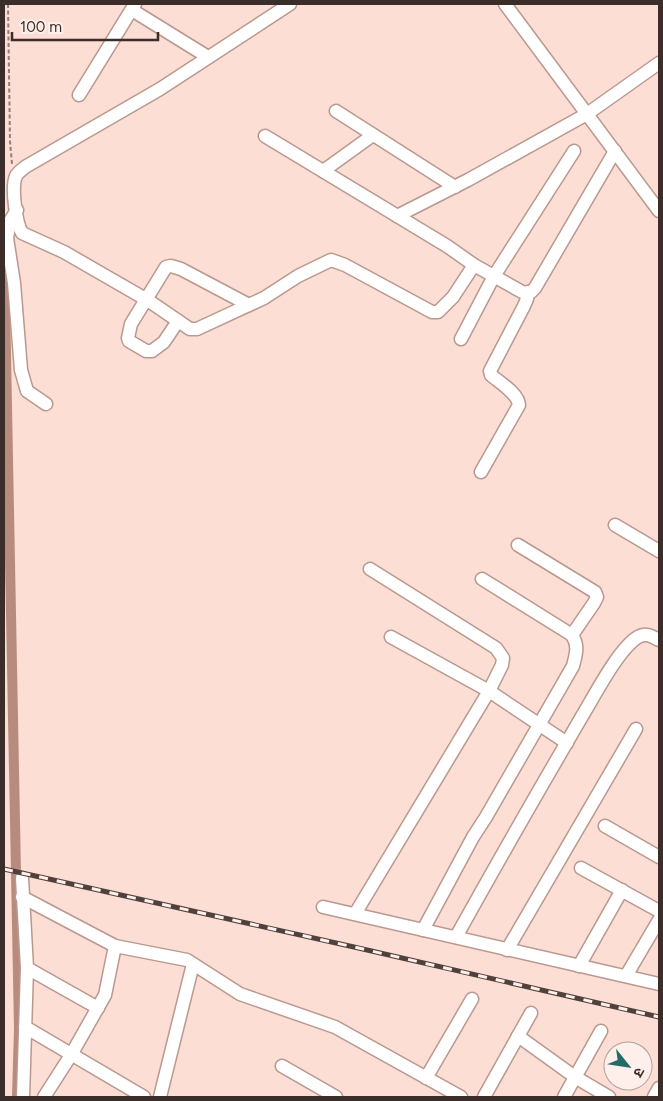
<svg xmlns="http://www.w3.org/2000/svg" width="663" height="1101" viewBox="0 0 663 1101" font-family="Figtree,'Noto Sans Devanagari',sans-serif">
	<rect width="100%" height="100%" fill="#fcded5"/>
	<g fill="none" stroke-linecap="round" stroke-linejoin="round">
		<polyline stroke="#b78c7e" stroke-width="10" points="4,251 19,1029 17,1097"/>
		<g stroke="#ba988d" stroke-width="15">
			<g id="minor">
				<path d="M 290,4 L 160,89 L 25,167 C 22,170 18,172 16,176 C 11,187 16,223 22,233 L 64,252 L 149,301 L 190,329 L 197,329 L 264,298 L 298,276 L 331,260 L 345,265 L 432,312 L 438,312 L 453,297 L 474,265"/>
				<polyline points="505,4 659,211"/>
				<polyline points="132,10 208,57"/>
				<polyline points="79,95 135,4"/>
				<polyline points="336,111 455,187"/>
				<polyline points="265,136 447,246 474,265 524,293 531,292 535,288 615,151"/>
				<polyline points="323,171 373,135"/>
				<polyline points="17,210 10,221 7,238 14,283 21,370 27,391 46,404"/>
				<polyline points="397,216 468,180 587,114 659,63"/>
				<polyline points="178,321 164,342 152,351 146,351 129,341 128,338 131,324 166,267 171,266 181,269 249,305"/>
				<polyline points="461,339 494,276 574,151"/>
				<path d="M 481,472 L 519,405 C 518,393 500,383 491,375 L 490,371 L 524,306 L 527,299 L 528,292"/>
				<polyline points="615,525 659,551"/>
				<polyline points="518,545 595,592 597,597 594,603 572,635"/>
				<polyline points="391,637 489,691 567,743"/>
				<polyline points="605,826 659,857"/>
				<polyline points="581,868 659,911"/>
				<polyline points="22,878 27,968 23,1097"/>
				<polyline points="22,897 115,946 187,960 240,994 335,1027 461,1097"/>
				<polyline points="323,907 659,984"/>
				<polyline points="355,914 489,691 502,665 503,658 496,648 370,569"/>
				<path d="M 423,930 L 473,837 L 486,817 L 573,666 C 576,654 579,646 572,635 L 482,579"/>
				<path d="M 456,937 C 497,863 539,790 581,718 C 594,697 618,649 638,637 C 646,632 653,637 659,640"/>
				<polyline points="507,950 636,729"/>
				<polyline points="579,966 622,890"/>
				<polyline points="27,968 98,1008"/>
				<polyline points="626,976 659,920"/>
				<polyline points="25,1027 144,1097"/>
				<polyline points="518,1036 575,1077 609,1097"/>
				<polyline points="282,1066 336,1097"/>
				<polyline points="426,1078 472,999"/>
				<polyline points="44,1097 71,1055 105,995 115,946"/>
				<polyline points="160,1097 193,964"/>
				<polyline points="484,1097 531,1013"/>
				<polyline points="564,1097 601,1031"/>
				<polyline points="654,1097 659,1088"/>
			</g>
		</g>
		<polyline stroke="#947e78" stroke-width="2" stroke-dasharray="4 2.5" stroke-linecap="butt" points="8,4 10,142 12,164"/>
		<use href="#minor" stroke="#fff" stroke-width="12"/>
		<g stroke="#50413c" stroke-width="5">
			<polyline id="rail" points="4,869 354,947 659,1017"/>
		</g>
		<use href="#rail" stroke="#feefea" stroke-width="3" stroke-dasharray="9" stroke-linecap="butt"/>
	</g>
	<rect width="663" height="1101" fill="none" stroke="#3b2d29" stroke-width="10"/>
	<g transform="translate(628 1066) rotate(120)"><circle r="24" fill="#feefea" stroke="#b0a19d"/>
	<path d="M0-4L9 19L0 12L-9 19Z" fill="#226d68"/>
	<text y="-8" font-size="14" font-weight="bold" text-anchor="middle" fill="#3b2d29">उ</text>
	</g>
	<path d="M12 32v8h146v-8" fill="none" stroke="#3b2d29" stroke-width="2.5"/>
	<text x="20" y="32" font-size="15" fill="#3b2d29" stroke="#feefea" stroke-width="4" paint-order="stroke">100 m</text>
</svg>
